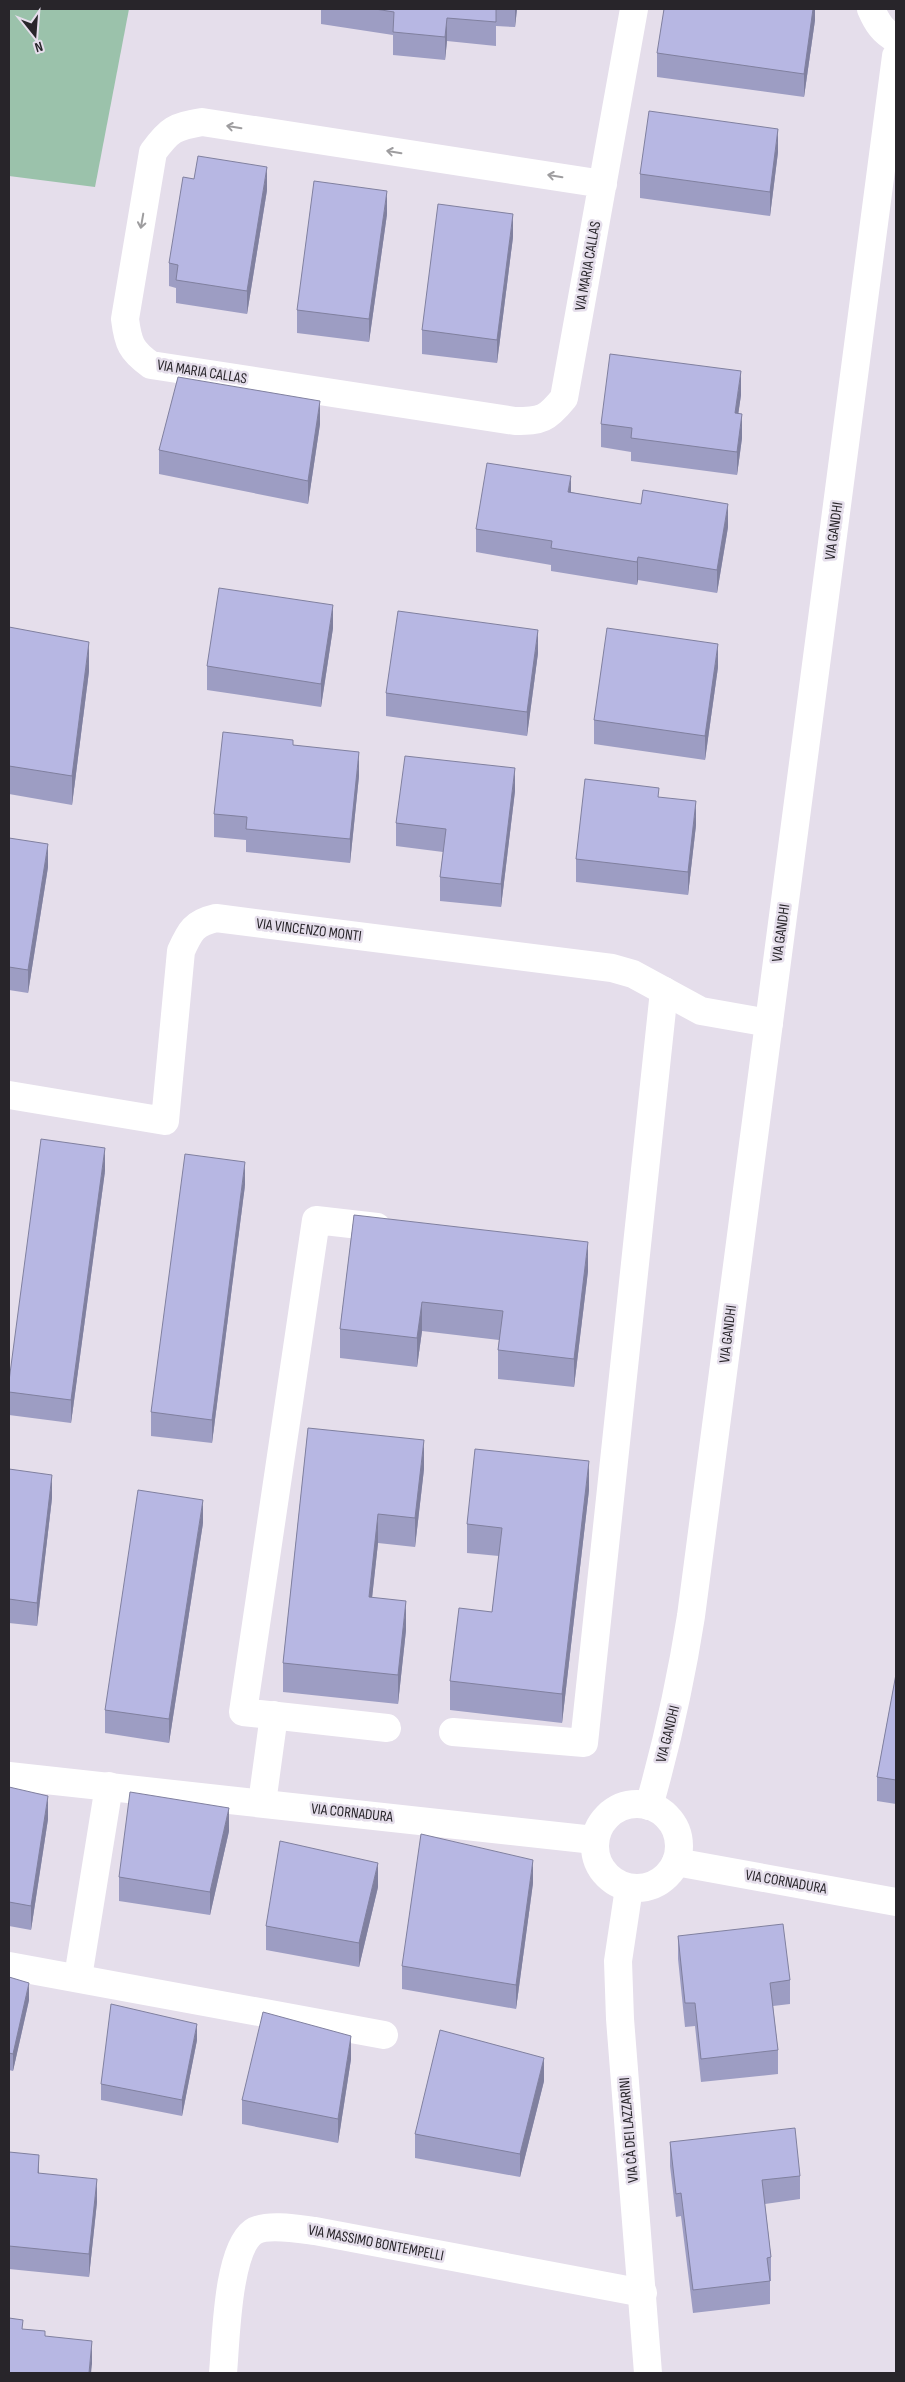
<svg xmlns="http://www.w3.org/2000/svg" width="905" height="2382" viewBox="0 0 905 2382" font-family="'Sofia Sans Condensed',sans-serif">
	<rect width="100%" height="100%" fill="#e5deeb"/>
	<polygon fill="#9bc2ab" points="9,9 129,9 95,187 9,176"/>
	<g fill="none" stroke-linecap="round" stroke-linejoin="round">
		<g stroke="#fff" stroke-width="28">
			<path d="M 871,9 C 877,23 883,32 896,39"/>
			<path d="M 603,184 L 202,122 C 174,127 170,129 153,152 L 125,319 C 128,343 131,351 151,365 L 515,421 C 542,421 547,419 564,398 L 634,9"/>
			<path d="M 9,1095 L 165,1121 L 181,951 C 190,931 194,923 216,918 L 612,968 L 633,974 L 701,1011 L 769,1023"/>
			<polyline points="377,1227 316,1220 243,1712 387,1728"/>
			<polyline points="453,1732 584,1743 664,991"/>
			<polyline points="9,1776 594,1840"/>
			<polyline points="262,1803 274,1715"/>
			<circle cx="637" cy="1846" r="42"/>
			<path d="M 649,1806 C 667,1743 681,1680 691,1616 L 896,56"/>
			<polyline points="676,1862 896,1902"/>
			<polyline points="629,1888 618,1961 620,2019 648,2373"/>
			<polyline points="9,1966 384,2035"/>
			<polyline points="78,1977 109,1786"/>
			<path d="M 223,2373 C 226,2341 227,2251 253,2232 C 266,2223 300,2229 315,2231 L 643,2293"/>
		</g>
	</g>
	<g fill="#9d9dc3">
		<polygon points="321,9 517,9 515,27 496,26 496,46 447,41 445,60 393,55 393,35 321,24"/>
		<polygon points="815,9 815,20 804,97 657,77 657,53"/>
		<polygon points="778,152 770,216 640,198 640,174"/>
		<polygon points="267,190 247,314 176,303 176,288 169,286 169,263"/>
		<polygon points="387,214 369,342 297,333 297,310"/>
		<polygon points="513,237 497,363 422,354 422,330"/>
		<polygon points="741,395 738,414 742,438 737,475 631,461 631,452 601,447 601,424"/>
		<polygon points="320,424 308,504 159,474 159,450"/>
		<polygon points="571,492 728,527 717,593 638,580 637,585 551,571 551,565 476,552 476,529"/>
		<polygon points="9,627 89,671 72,805 9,794"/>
		<polygon points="333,628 321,707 207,690 207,666"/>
		<polygon points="538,653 527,736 386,716 386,693"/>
		<polygon points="718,667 705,760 594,744 594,720"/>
		<polygon points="293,745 359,776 350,863 246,852 246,840 214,837 214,814"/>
		<polygon points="515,791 501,907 440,901 440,877 443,852 396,846 396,823"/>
		<polygon points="696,825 688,895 576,882 576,859"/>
		<polygon points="9,838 48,867 28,993 9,990"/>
		<polygon points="105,1171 71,1423 9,1415 9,1381"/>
		<polygon points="245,1185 212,1443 151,1436 151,1412"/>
		<polygon points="354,1215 588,1271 574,1387 498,1379 498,1350 499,1340 422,1331 417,1367 340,1358 340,1329"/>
		<polygon points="308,1428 424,1469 415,1547 378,1543 372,1597 406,1630 398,1704 283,1692 283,1663"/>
		<polygon points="9,1469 52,1498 37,1626 9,1623"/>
		<polygon points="589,1490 562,1723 450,1710 450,1681 492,1612 499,1556 467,1553 467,1524"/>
		<polygon points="203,1523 169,1743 105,1733 105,1710"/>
		<polygon points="896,1674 896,1804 877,1801 877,1777"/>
		<polygon points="9,1787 48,1819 31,1930 9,1926"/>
		<polygon points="229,1831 210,1915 119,1901 119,1877"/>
		<polygon points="533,1883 516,2009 402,1989 402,1966"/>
		<polygon points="378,1887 359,1967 266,1950 266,1926"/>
		<polygon points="678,1936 790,1980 790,2004 773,2006 778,2050 778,2074 701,2082 695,2026 685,2027 678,1959"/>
		<polygon points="9,1977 29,2000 13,2071 9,2070"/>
		<polygon points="197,2040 182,2116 101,2100 101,2084"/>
		<polygon points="351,2059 338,2143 242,2124 242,2100"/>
		<polygon points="544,2081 520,2177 415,2158 415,2134"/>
		<polygon points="670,2142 800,2176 800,2199 765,2204 771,2257 771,2281 770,2281 770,2304 693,2313 681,2216 676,2217 670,2166"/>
		<polygon points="9,2152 39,2173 97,2202 89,2277 9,2269"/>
	</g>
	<g fill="#80809f">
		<polygon points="515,9 517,9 515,27"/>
		<polygon points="813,9 815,9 815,20 804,97 804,74"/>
		<polygon points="447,18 447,41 445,60 445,37"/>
		<polygon points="778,129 778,152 770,216 770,192"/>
		<polygon points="267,167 267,190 247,314 247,291"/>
		<polygon points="387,191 387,214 369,342 369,319"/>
		<polygon points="513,214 513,237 497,363 497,340"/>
		<polygon points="741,371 741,395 735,437 735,413"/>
		<polygon points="320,401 320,424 308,504 308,481"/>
		<polygon points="742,414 742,438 737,475 737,452"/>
		<polygon points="571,476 571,500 568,492"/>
		<polygon points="728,504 728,527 717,593 717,570"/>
		<polygon points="638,557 638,580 637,585 637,562"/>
		<polygon points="333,605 333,628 321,707 321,684"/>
		<polygon points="538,630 538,653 527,736 527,712"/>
		<polygon points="89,642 89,671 72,805 72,776"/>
		<polygon points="718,644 718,667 705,760 705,736"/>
		<polygon points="359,752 359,776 350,863 350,839"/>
		<polygon points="515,768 515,791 501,907 501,884"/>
		<polygon points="696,801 696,825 688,895 688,872"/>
		<polygon points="48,844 48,867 28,993 28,970"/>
		<polygon points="105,1148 105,1171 71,1423 71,1400"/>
		<polygon points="245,1162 245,1185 212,1443 212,1420"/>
		<polygon points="588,1242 588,1271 574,1387 574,1359"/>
		<polygon points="422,1302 422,1331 417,1367 417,1338"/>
		<polygon points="424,1440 424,1469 415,1547 415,1518"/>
		<polygon points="589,1461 589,1490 562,1723 562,1694"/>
		<polygon points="52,1475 52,1498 37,1626 37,1603"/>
		<polygon points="203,1500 203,1523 169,1743 169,1719"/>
		<polygon points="378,1514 378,1543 369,1626 369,1597"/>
		<polygon points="406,1601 406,1630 398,1704 398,1675"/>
		<polygon points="48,1796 48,1819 31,1930 31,1906"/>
		<polygon points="229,1808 229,1831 210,1915 210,1892"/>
		<polygon points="533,1860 533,1883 516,2009 516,1985"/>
		<polygon points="378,1863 378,1887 359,1967 359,1943"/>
		<polygon points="29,1983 29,2000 13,2071 13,2054"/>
		<polygon points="197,2024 197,2040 182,2116 182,2100"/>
		<polygon points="351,2036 351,2059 338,2143 338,2119"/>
		<polygon points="544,2058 544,2081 520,2177 520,2154"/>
		<polygon points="39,2155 39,2179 38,2173"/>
		<polygon points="97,2179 97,2202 89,2277 89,2254"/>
		<polygon points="92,2341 92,2364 91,2373 89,2373"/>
	</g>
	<g fill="#b7b7e3" stroke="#80809f">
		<polygon points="375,9 496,9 496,22 447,18 445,37 393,32 394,12"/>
		<polygon points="664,9 813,9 804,74 657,53"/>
		<polygon points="649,111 778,129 770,192 640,174"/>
		<polygon points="198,156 267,167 247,291 176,280 178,265 169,263 183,177 194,179"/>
		<polygon points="314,181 387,191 369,319 297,310"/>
		<polygon points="438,204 513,214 497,340 422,330"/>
		<polygon points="610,354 741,371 735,413 742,414 737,452 631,438 632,428 601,424"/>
		<polygon points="178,377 320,401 308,481 159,450"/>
		<polygon points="487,463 571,476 568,492 641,504 643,490 728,504 717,570 638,557 637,562 551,548 552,541 476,529"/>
		<polygon points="219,588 333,605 321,684 207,666"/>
		<polygon points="398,611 538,630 527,712 386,693"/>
		<polygon points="9,627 89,642 72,776 9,766"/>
		<polygon points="607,628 718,644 705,736 594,720"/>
		<polygon points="223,732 293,740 293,745 359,752 350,839 246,829 247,817 214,814"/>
		<polygon points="405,756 515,768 501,884 440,877 446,829 396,823"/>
		<polygon points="585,779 659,788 658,797 696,801 688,872 576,859"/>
		<polygon points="9,838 48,844 28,970 9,967"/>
		<polygon points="41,1139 105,1148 71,1400 9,1392 9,1381"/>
		<polygon points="185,1154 245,1162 212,1420 151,1412"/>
		<polygon points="354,1215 588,1242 574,1359 498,1350 503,1311 422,1302 417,1338 340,1329"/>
		<polygon points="308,1428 424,1440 415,1518 378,1514 369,1597 406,1601 398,1675 283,1663"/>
		<polygon points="475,1449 589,1461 562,1694 450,1681 459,1608 492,1612 502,1528 467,1524"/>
		<polygon points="9,1469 52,1475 37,1603 9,1599"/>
		<polygon points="138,1490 203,1500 169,1719 105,1710"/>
		<polygon points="896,1674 896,1780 877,1777"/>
		<polygon points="9,1787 48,1796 31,1906 9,1902"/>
		<polygon points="130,1792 229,1808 210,1892 119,1877"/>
		<polygon points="421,1834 533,1860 516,1985 402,1966"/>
		<polygon points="280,1841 378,1863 359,1943 266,1926"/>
		<polygon points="783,1924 790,1980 770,1983 778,2050 701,2059 695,2003 685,2003 678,1936"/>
		<polygon points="9,1977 29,1983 13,2054 9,2053"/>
		<polygon points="111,2004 197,2024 182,2100 101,2084"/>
		<polygon points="263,2012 351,2036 338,2119 242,2100"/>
		<polygon points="440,2030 544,2058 520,2154 415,2134"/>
		<polygon points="795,2128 800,2176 762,2180 771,2257 767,2258 770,2281 693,2290 681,2193 676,2194 670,2142"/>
		<polygon points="9,2152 39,2155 38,2173 97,2179 89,2254 9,2246"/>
		<polygon points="9,2318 23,2320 22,2329 45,2331 45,2336 92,2341 89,2373 9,2373"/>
	</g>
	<defs><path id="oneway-shaft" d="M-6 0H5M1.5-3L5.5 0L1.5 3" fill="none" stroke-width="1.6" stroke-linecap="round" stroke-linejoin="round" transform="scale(1.25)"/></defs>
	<g stroke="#9e9d9f">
		<use href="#oneway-shaft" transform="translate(234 127) rotate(-171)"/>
		<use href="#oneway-shaft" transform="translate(394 152) rotate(-171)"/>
		<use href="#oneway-shaft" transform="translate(555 176) rotate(-171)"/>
		<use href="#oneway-shaft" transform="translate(142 221) rotate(100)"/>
	</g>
	<g text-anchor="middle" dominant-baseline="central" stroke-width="5" stroke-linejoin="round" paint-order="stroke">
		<g font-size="15" fill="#28252a" stroke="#e5deeb">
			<text transform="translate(588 266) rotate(-80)">VIA MARIA CALLAS</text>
			<text transform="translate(202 372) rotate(9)">VIA MARIA CALLAS</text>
			<text transform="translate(834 531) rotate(-82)">VIA GANDHI</text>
			<text transform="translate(309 930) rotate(7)">VIA VINCENZO MONTI</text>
			<text transform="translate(781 933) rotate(-82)">VIA GANDHI</text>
			<text transform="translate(728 1334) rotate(-83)">VIA GANDHI</text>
			<text transform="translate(668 1734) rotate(-76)">VIA GANDHI</text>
			<text transform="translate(352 1813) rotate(6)">VIA CORNADURA</text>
			<text transform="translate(786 1882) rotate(10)">VIA CORNADURA</text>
			<text transform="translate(629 2130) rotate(-95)">VIA CÀ DEI LAZZARINI</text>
			<text transform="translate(376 2243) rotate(11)">VIA MASSIMO BONTEMPELLI</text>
		</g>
	</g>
	<rect width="905" height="2382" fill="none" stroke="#28252a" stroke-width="20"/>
	<g transform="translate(35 35) rotate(163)" stroke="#e5deeb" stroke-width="4" paint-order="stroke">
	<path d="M0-4L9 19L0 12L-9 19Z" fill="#28252a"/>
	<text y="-8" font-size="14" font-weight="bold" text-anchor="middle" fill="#28252a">N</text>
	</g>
</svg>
